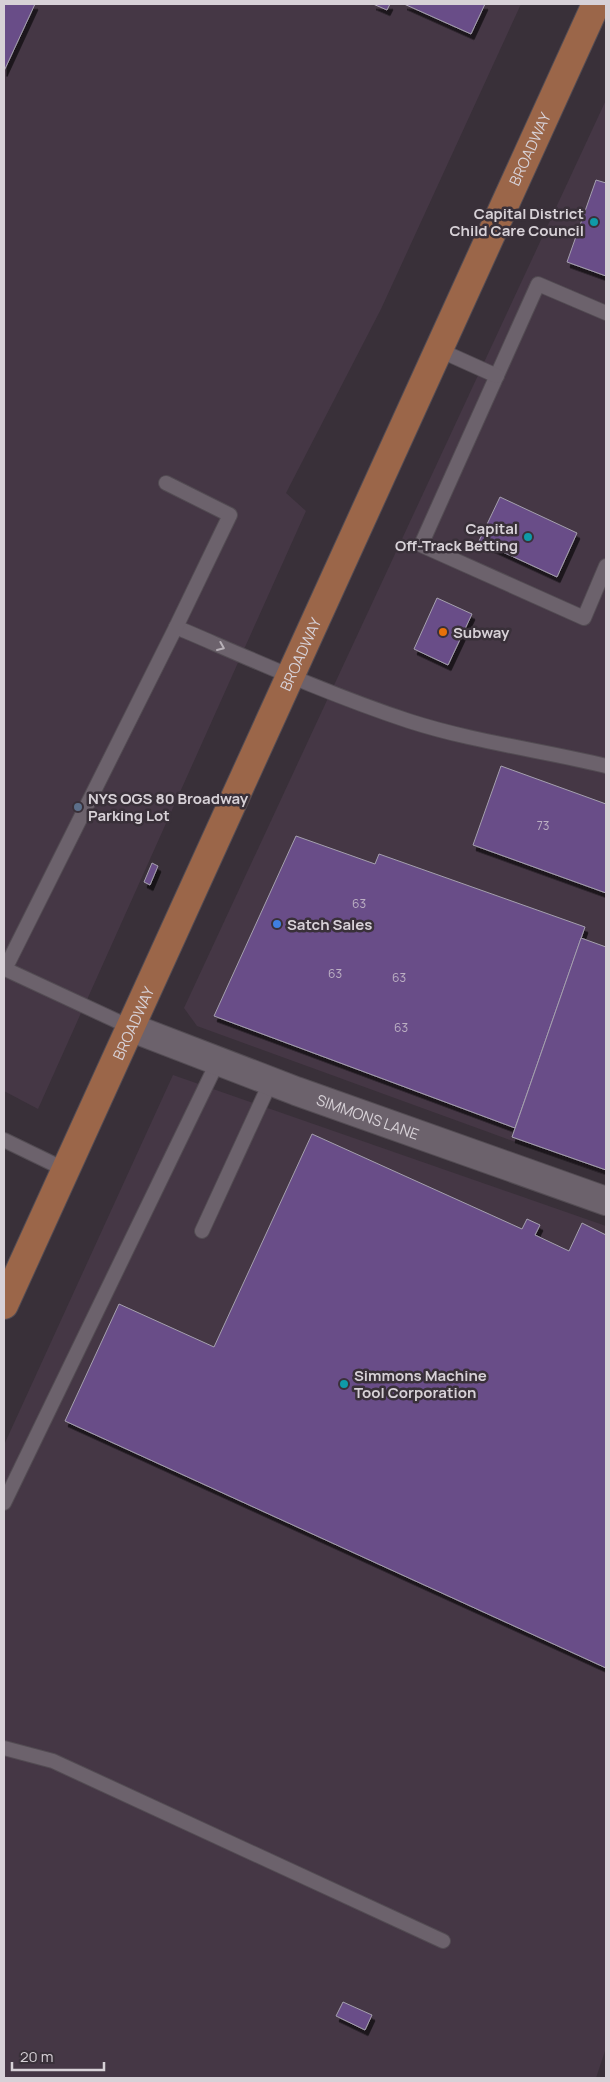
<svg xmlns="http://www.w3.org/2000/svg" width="610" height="2082" viewBox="0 0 610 2082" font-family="Manrope,sans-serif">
	<defs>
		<filter id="shadow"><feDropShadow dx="3" dy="5.5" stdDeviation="0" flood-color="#0009"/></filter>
	</defs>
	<rect width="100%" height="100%" fill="#393039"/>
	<g fill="#453745">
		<polygon points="4,4 521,4 381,309 286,493 306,511 38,1109 4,1091"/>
		<polygon points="606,100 606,1175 197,1026 184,1008"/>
		<polygon points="173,1075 606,1226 606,2048 596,2078 4,2078 4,1445"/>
	</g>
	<g fill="#694e88" stroke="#a5a0ae" filter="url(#shadow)">
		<polygon points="4,4 35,4 4,71"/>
		<polygon points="373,4 390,4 387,10"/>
		<polygon points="404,4 485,4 471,34"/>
		<polygon points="596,180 606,183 606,276 567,262"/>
		<polygon points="500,497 577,533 557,577 479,541"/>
		<polygon points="437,598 472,614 448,665 414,649"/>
		<polygon points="501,766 606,804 606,893 473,845"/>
		<polygon points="296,836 375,864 379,854 585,927 515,1128 214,1016"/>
		<polygon points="152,863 158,866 150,885 144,882"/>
		<polygon points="581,938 606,947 606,1170 512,1137"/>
		<polygon points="312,1134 522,1229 527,1219 540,1225 535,1235 569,1251 582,1223 606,1235 606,1668 65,1421 119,1304 214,1347"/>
		<polygon points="343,2002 372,2015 365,2030 336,2016"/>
	</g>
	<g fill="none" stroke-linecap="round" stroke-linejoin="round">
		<g stroke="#534c53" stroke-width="16">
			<g id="service">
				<polyline points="606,313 538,284 421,545 584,618 606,566"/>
				<polyline points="437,349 497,376"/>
				<path d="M 176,627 C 253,660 330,695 409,721 C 474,742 541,750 606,766"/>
				<polyline points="132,1028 5,969 176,627 230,515 166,483"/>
				<polyline points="4,1140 66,1170"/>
				<polyline points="202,1231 271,1081"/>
				<polyline points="4,1503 218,1061"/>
				<polyline points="4,1748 53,1761 443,1941"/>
			</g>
		</g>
		<g stroke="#534c53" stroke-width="30">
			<g id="minor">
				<path id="s1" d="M 132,1028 L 296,1091 L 606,1201"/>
			</g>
		</g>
		<g stroke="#534c53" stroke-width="30">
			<g id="primary">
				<path id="s2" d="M 4,1305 C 204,872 396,437 596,4"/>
			</g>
		</g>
		<use href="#service" stroke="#6c626c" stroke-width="14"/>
		<use href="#minor" stroke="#6c626c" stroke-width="28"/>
		<use href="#primary" stroke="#9b6649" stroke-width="28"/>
	</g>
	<defs><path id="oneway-chevron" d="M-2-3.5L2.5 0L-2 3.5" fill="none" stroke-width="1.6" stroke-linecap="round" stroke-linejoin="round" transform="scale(1.25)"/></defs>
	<use stroke="#b7b0b7" href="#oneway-chevron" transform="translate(221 647) rotate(23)"/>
	<g fill="#0f9aa8" stroke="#393039" stroke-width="2">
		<circle cx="594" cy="222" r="5"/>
		<circle cx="528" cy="537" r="5"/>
		<circle cx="344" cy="1384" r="5"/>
	</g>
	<circle fill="#e8710a" stroke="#393039" stroke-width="2" cx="443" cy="632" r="5"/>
	<circle fill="#5c6f8a" stroke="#393039" stroke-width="2" cx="78" cy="807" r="5"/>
	<circle fill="#3f7fe0" stroke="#393039" stroke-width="2" cx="277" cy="924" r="5"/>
	<g text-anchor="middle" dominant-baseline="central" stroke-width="5" stroke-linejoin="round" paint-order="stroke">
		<g font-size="12" fill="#bcb0c3">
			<text x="543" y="825">73</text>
			<text x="359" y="903">63</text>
			<text x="335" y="973">63</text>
			<text x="399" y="977">63</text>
			<text x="401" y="1027">63</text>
		</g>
		<g font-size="15" fill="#d7d1d7" stroke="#393039">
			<text stroke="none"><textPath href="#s2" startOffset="1270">BROADWAY</textPath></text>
			<text stroke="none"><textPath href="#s2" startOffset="715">BROADWAY</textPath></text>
			<text stroke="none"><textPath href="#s2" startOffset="310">BROADWAY</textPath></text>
			<text stroke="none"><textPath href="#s1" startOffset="252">SIMMONS LANE</textPath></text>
		</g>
		<g font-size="15" font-weight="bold" fill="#d7d1d7" stroke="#393039" text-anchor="start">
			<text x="584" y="213" text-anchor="end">Capital District<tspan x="584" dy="17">Child Care Council</tspan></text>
			<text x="518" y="528" text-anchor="end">Capital<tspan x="518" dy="17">Off-Track Betting</tspan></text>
			<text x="453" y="632">Subway</text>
			<text x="88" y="798">NYS OGS 80 Broadway<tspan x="88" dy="17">Parking Lot</tspan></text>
			<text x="287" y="924">Satch Sales</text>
			<text x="354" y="1375">Simmons Machine<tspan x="354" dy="17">Tool Corporation</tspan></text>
		</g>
	</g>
	<rect width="610" height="2082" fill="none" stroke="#d7d1d7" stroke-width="10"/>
	<path d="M12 2062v8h92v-8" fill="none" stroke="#d7d1d7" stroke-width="2.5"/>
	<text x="20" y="2062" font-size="15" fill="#d7d1d7" stroke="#393039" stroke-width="4" paint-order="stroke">20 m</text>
</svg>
